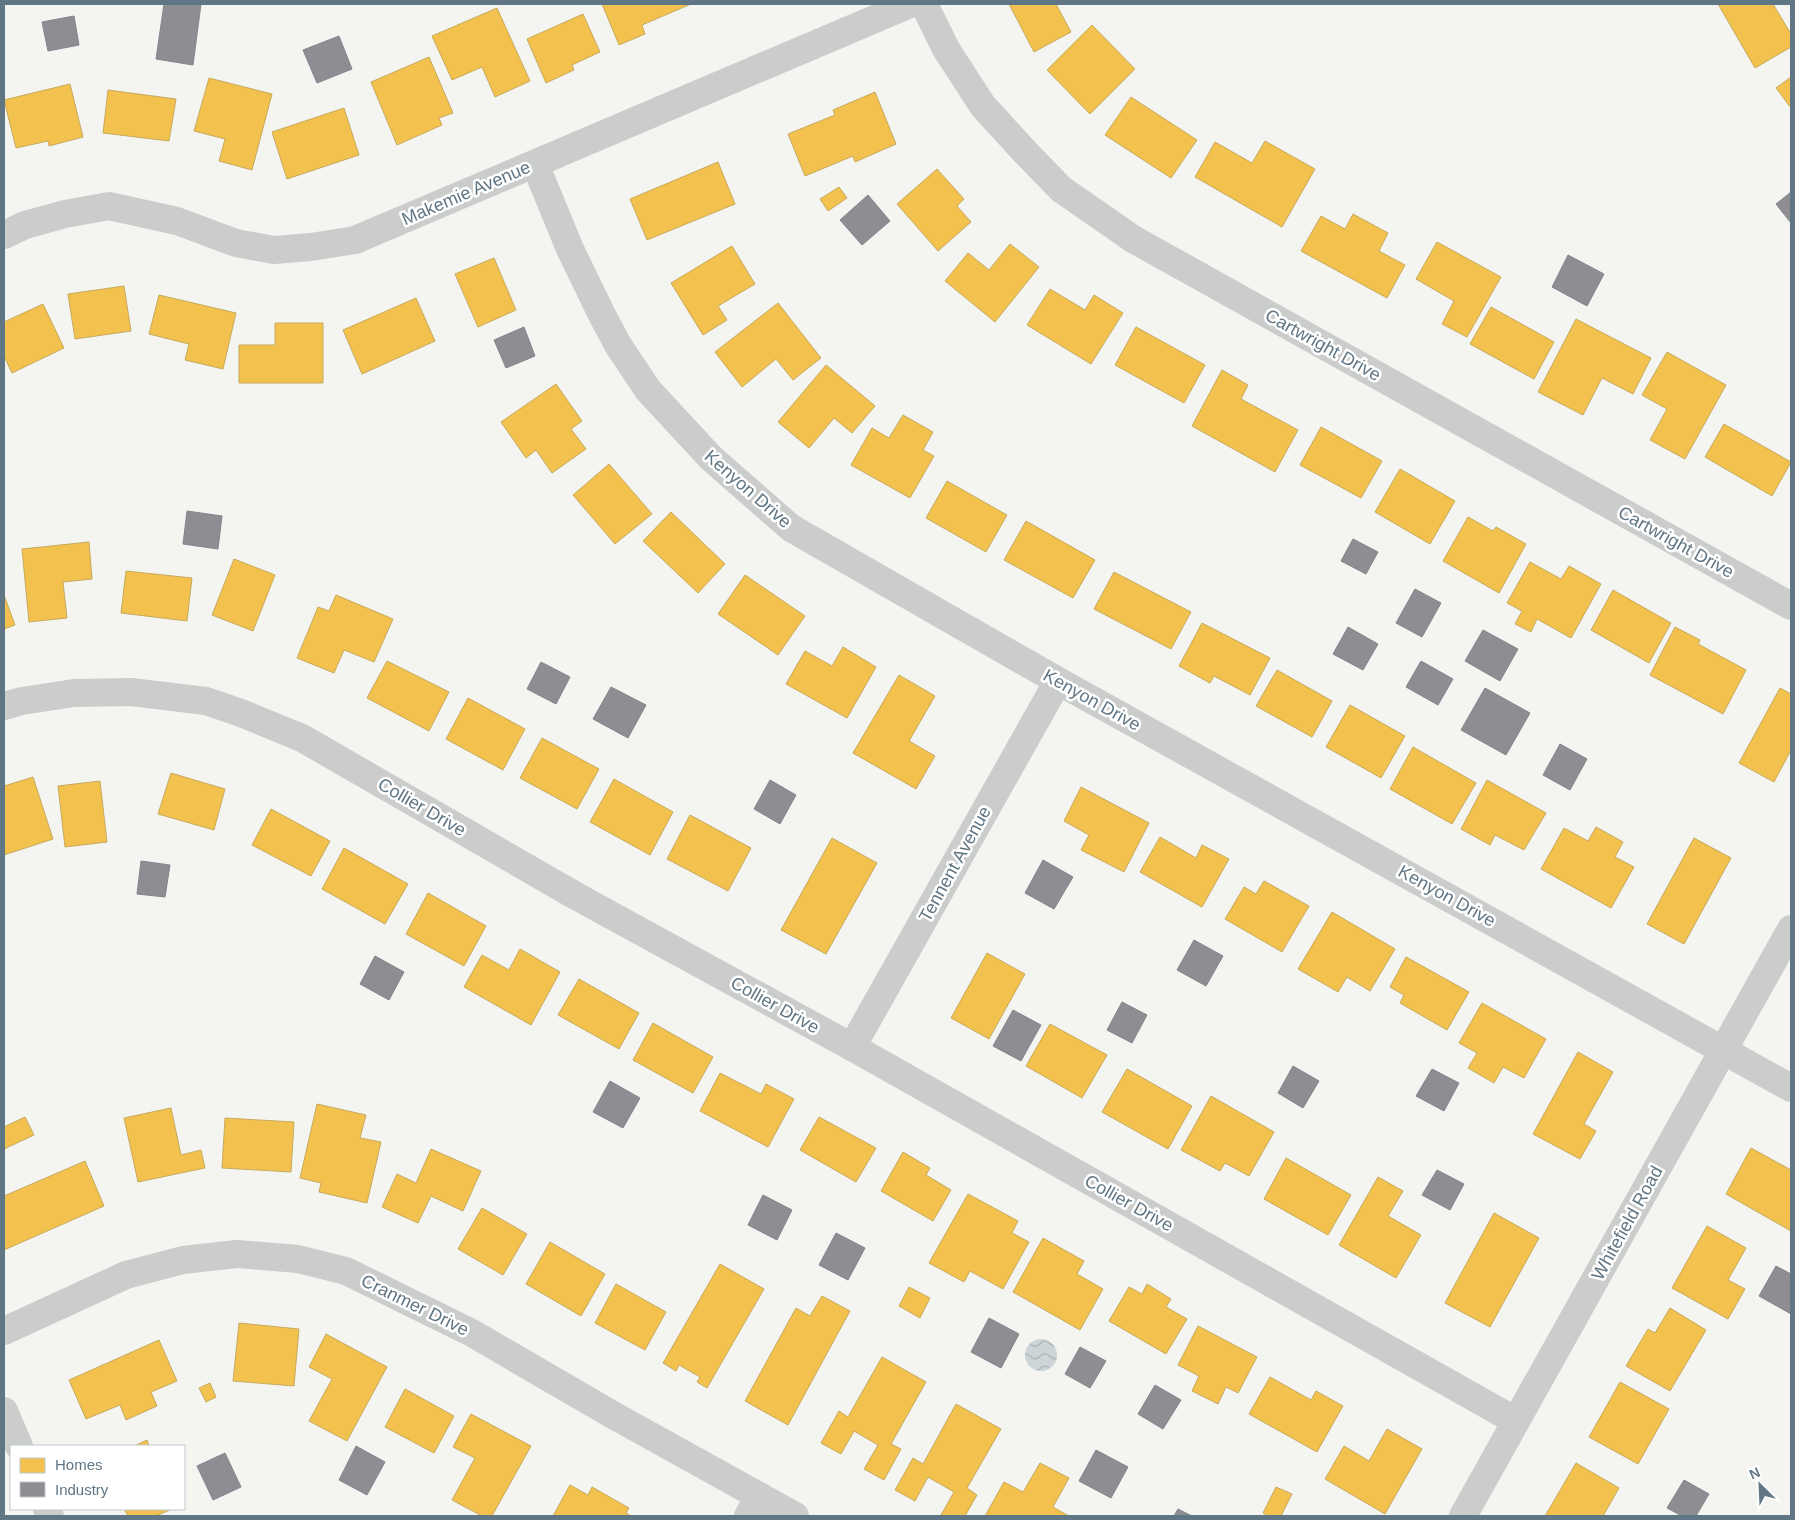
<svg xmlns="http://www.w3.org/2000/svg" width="1795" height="1520" viewBox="0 0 1795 1520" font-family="Helvetica,sans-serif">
	<defs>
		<pattern id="water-waves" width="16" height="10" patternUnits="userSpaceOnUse" patternTransform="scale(1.25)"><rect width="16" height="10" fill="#cdd5d8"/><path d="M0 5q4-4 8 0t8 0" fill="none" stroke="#aab1b5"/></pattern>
	</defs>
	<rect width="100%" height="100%" fill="#f4f4f1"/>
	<circle fill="url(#water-waves)" cx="1041" cy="1355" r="16"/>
	<g fill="#f2c14e" stroke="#c6aa5e">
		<polygon points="602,4 691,4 642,25 645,34 619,45"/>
		<polygon points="1009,4 1056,4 1071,32 1034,52"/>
		<polygon points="1718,4 1773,4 1791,34 1791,47 1755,68"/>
		<polygon points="497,8 530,81 495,97 482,67 452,80 432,36"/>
		<polygon points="583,14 600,52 572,65 574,70 546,83 527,39"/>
		<polygon points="1092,25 1135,69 1090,114 1047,70"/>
		<polygon points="429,57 453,113 439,118 442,125 397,145 371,82"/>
		<polygon points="1791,77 1791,108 1776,88"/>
		<polygon points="209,78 272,94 252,170 219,161 225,139 194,131"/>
		<polygon points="70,84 83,137 49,146 48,141 16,148 4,100"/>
		<polygon points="108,90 176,99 169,141 103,133"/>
		<polygon points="875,92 896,144 855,162 853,156 805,176 788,134 835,115 833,110"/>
		<polygon points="1131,97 1197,140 1171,178 1105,135"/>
		<polygon points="344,108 359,155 287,179 272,132"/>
		<polygon points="1265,141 1315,169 1282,227 1195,177 1215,142 1252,163"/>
		<polygon points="718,162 735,204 647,240 630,199"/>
		<polygon points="937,169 964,199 957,206 971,222 938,251 897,204"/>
		<polygon points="839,187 847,198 828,211 820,199"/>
		<polygon points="1353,214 1388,233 1379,251 1405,265 1387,298 1301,251 1321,216 1345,229"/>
		<polygon points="1437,242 1501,277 1467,337 1442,324 1454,301 1416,279"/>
		<polygon points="1010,244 1039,267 995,322 945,281 968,253 989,270"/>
		<polygon points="732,246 755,284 718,306 727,320 703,335 671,283"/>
		<polygon points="494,258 516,310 478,327 455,274"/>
		<polygon points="124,286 131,331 75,339 68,294"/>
		<polygon points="1050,289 1085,310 1094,295 1123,313 1091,364 1027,325"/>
		<polygon points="159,295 236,313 223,369 185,360 189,344 149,334"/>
		<polygon points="416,298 435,341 362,374 343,330"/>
		<polygon points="778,303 821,358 793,380 776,359 742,387 715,352"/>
		<polygon points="43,304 64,348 12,373 4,356 4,322"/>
		<polygon points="1491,307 1554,342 1534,379 1470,344"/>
		<polygon points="1576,319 1651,358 1633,394 1602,378 1583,415 1538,392"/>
		<polygon points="275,323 323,323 323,383 239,383 239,345 275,345"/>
		<polygon points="1136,327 1205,365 1184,403 1115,365"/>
		<polygon points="1667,352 1726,385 1685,459 1650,440 1667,409 1642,395"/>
		<polygon points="826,365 875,406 852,433 834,418 809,448 778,422"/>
		<polygon points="1222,370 1248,385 1241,399 1298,430 1275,472 1192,426"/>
		<polygon points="556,384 582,421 571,429 586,449 552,473 536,450 526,458 501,422"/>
		<polygon points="903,415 933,432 923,450 934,456 910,498 851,465 872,428 889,438"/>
		<polygon points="1724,424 1791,462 1772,496 1705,457"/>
		<polygon points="1321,427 1382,461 1361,498 1300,465"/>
		<polygon points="609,464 652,514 615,544 573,495"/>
		<polygon points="1400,469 1455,501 1430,544 1375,512"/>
		<polygon points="947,481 1007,515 986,552 926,518"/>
		<polygon points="671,512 725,564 698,593 643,541"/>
		<polygon points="1468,517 1493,531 1496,527 1526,544 1499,593 1443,561"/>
		<polygon points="1026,521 1095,560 1073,598 1004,560"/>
		<polygon points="89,542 92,579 63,582 67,618 29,622 22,549"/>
		<polygon points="234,559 275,575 253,631 212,615"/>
		<polygon points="1530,562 1561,579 1569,566 1601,584 1571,638 1537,619 1531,632 1515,624 1522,611 1507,603"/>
		<polygon points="126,571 192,578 187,621 121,613"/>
		<polygon points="1114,572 1191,612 1171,649 1094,609"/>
		<polygon points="745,575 805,616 778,655 718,614"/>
		<polygon points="1613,590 1671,623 1649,663 1591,630"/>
		<polygon points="4,595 15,625 4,629"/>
		<polygon points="336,595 393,619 374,662 344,650 334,673 297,658 318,607 329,611"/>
		<polygon points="1202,623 1270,658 1250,695 1214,676 1210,683 1179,666"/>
		<polygon points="1675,627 1700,640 1698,644 1746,670 1723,714 1650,675"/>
		<polygon points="843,647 876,667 847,718 786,684 805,651 832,666"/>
		<polygon points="387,661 449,692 429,731 367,698"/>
		<polygon points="1277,670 1332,701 1312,737 1256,706"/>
		<polygon points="899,675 935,696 909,741 935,756 916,789 853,753"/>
		<polygon points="1780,688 1791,694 1791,750 1774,782 1739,763"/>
		<polygon points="468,698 525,729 503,770 446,739"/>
		<polygon points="1350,705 1405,736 1381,778 1326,747"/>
		<polygon points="542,738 599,769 577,809 520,778"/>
		<polygon points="1413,747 1476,783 1452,824 1390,789"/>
		<polygon points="171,773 225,789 214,830 158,814"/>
		<polygon points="33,777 53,839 4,855 4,786"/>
		<polygon points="614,779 673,812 650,855 590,822"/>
		<polygon points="1487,780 1546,813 1524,850 1495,835 1490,845 1461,829"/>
		<polygon points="100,781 107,842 65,847 58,786"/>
		<polygon points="1081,787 1149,823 1124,872 1081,850 1089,835 1064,821"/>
		<polygon points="271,809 330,841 311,876 252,845"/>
		<polygon points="690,815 751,848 728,891 667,859"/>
		<polygon points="1596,827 1623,842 1615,857 1634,867 1611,908 1541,869 1564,828 1588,841"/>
		<polygon points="1160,837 1196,858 1202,845 1229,859 1202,907 1140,872"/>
		<polygon points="832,838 877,863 826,954 781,930"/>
		<polygon points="1694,838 1731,858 1684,944 1647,924"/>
		<polygon points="344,848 408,884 385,924 322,889"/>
		<polygon points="1264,881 1309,906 1282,952 1225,919 1244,887 1256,894"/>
		<polygon points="428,893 486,926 464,966 406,934"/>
		<polygon points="1332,912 1395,949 1370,991 1347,977 1338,992 1298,969"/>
		<polygon points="520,949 560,972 531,1025 464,987 482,955 509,970"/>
		<polygon points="987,953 1025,974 989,1039 951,1018"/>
		<polygon points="1406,957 1469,992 1447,1030 1400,1003 1404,995 1390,987"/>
		<polygon points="579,979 639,1013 619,1049 558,1015"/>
		<polygon points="1482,1003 1546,1039 1524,1078 1503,1067 1494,1083 1468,1068 1477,1053 1459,1043"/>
		<polygon points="653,1023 713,1057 693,1093 633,1060"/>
		<polygon points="1050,1024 1107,1055 1082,1098 1026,1066"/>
		<polygon points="1578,1052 1613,1072 1584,1124 1596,1131 1580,1159 1533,1134"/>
		<polygon points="1127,1069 1192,1106 1168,1149 1102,1112"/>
		<polygon points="720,1073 761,1094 766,1084 794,1099 768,1147 700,1111"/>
		<polygon points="1211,1096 1274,1132 1249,1176 1225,1163 1220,1171 1181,1150"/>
		<polygon points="317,1104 366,1115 360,1138 381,1142 367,1203 319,1192 321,1183 300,1178"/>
		<polygon points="171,1108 181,1155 201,1150 205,1168 138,1182 124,1118"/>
		<polygon points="25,1117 34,1135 4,1149 4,1127"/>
		<polygon points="819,1117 876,1148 856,1182 800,1150"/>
		<polygon points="225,1118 294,1122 291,1172 222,1168"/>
		<polygon points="1751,1148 1791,1170 1791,1231 1726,1194"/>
		<polygon points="431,1149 481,1171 463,1211 431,1196 418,1223 382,1207 397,1174 416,1183"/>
		<polygon points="903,1152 930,1168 926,1175 951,1190 933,1221 881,1191"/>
		<polygon points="1286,1158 1351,1195 1328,1235 1264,1199"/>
		<polygon points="85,1161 104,1206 4,1250 4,1196"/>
		<polygon points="1378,1177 1403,1191 1388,1216 1421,1235 1396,1278 1339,1245"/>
		<polygon points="968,1194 1018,1221 1012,1233 1029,1242 1003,1289 970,1271 964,1282 929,1263"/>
		<polygon points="482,1208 527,1234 503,1275 458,1249"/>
		<polygon points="1494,1213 1539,1238 1490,1327 1445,1303"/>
		<polygon points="1707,1226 1746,1248 1728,1280 1745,1289 1728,1319 1672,1288"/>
		<polygon points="1043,1238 1084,1261 1077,1274 1103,1289 1080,1330 1013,1292"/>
		<polygon points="550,1242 605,1274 581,1316 526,1284"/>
		<polygon points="720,1264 764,1289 707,1388 697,1382 700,1377 679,1365 676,1371 663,1363"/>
		<polygon points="616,1284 666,1312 645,1350 595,1323"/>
		<polygon points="1147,1284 1171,1299 1166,1307 1187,1319 1166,1354 1109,1321 1129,1287 1142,1294"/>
		<polygon points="909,1287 930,1298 920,1318 899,1306"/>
		<polygon points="822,1296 850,1311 788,1425 745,1401 796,1308 810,1316"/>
		<polygon points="1670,1308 1706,1330 1670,1391 1626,1366 1648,1329 1655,1333"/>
		<polygon points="239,1323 299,1329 294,1386 233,1381"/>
		<polygon points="1198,1326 1257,1357 1238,1393 1226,1387 1218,1404 1192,1391 1199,1376 1178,1365"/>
		<polygon points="326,1334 387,1367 347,1441 309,1421 332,1379 309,1367"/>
		<polygon points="159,1340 177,1381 151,1392 157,1406 126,1420 120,1405 86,1419 69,1380"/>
		<polygon points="882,1357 926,1382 891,1444 901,1449 884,1480 864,1469 878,1445 854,1431 841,1454 821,1443 839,1411 848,1417"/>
		<polygon points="1270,1377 1311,1400 1316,1391 1343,1406 1317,1452 1249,1414"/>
		<polygon points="1620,1382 1669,1409 1638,1464 1589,1437"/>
		<polygon points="210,1383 216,1397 206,1402 199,1388"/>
		<polygon points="405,1389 454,1416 434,1453 385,1427"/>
		<polygon points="956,1404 1001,1429 967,1488 977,1495 965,1516 944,1516 941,1515 954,1492 928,1477 915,1501 895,1490 913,1458 923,1464"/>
		<polygon points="471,1414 531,1446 492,1516 482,1516 452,1500 475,1458 453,1447"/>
		<polygon points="1387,1429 1422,1449 1385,1514 1325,1479 1344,1446 1369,1461"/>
		<polygon points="147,1440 149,1446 134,1446"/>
		<polygon points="1040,1463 1069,1478 1053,1507 1069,1516 985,1516 1004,1482 1023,1492"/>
		<polygon points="1576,1463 1619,1488 1603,1516 1545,1516"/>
		<polygon points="570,1485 588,1495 592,1487 629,1508 626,1513 631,1516 553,1516"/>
		<polygon points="1276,1487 1292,1494 1281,1516 1269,1516 1263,1513"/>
		<polygon points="124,1509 172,1509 156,1516 128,1516"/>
	</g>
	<g fill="#8d8d92" stroke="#80868e">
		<polygon points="164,4 201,4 193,65 156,59"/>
		<polygon points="74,16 79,45 48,51 42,22"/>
		<polygon points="339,36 352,69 317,83 303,50"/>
		<polygon points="1791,192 1791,223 1776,204"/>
		<polygon points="868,195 890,221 862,245 840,220"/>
		<polygon points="1568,255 1604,274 1587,306 1552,287"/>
		<polygon points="524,327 535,356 506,368 494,340"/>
		<polygon points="187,511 222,516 218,549 183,544"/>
		<polygon points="1353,539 1378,552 1366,574 1341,561"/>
		<polygon points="1415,589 1441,603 1422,637 1396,623"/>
		<polygon points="1348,627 1378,644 1363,670 1333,654"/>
		<polygon points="1483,630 1518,649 1500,681 1465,661"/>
		<polygon points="1421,661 1453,679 1438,705 1406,687"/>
		<polygon points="541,662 570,677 556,704 527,689"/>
		<polygon points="611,687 646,705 628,738 593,719"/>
		<polygon points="1485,688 1530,713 1506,755 1461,730"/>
		<polygon points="1560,744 1587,759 1570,790 1543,775"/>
		<polygon points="770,780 796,795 780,824 754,809"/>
		<polygon points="1043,860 1073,877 1054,909 1025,893"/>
		<polygon points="141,861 170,865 165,897 137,894"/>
		<polygon points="1194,940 1223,956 1206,986 1177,970"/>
		<polygon points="375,956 404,972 389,1000 360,984"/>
		<polygon points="1122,1002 1147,1015 1132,1043 1107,1030"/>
		<polygon points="1013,1010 1041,1025 1021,1061 993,1046"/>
		<polygon points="1293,1066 1319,1081 1303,1108 1278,1093"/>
		<polygon points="1432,1069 1459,1083 1444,1111 1416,1096"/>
		<polygon points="610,1081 640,1098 623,1128 593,1112"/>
		<polygon points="1437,1170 1464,1184 1450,1210 1422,1195"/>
		<polygon points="763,1195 792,1210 777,1240 748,1225"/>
		<polygon points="836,1233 865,1248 848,1280 819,1265"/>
		<polygon points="1776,1266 1791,1274 1791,1314 1759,1296"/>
		<polygon points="989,1318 1019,1334 1001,1368 971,1352"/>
		<polygon points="1080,1347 1106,1361 1090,1388 1065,1374"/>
		<polygon points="1155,1385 1181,1400 1163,1429 1138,1414"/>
		<polygon points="356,1446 385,1462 367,1495 339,1480"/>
		<polygon points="1096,1450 1128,1467 1111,1498 1079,1481"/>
		<polygon points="225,1453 241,1487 213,1500 197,1466"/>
		<polygon points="1684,1480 1709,1494 1696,1516 1682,1516 1667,1508"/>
		<polygon points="1178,1509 1192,1516 1174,1516"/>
	</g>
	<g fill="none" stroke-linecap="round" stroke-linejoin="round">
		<g stroke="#cbcccc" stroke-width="28">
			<polyline points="924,4 946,49 983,106 1026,153 1061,189 1133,239 1791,606"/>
			<polyline points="535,164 570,249 601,313 618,345 648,390 711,458 791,528 1058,681 1791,1088"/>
			<polyline points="4,235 25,225 65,214 109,206 177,221 236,243 274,250 311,247 355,240 910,4"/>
			<polyline points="4,706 22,701 74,693 131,692 206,701 241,713 302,738 576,896 852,1047 1516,1421"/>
			<polyline points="852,1047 1058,681"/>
			<polyline points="4,1331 126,1275 183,1260 237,1254 298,1259 346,1271 472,1333 613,1415 795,1516"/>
			<polyline points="4,1411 19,1446"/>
			<polyline points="47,1509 50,1516"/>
			<polyline points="748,1516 759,1496"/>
			<polyline points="1463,1516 1791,929"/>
		</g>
	</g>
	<g text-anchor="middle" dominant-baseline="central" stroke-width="5" stroke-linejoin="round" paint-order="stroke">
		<g font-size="18" fill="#617684" stroke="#fff">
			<text transform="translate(466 193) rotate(-23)">Makemie Avenue</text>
			<text transform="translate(1323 345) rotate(29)">Cartwright Drive</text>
			<text transform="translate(748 489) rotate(41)">Kenyon Drive</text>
			<text transform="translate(1676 542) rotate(29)">Cartwright Drive</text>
			<text transform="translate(1092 700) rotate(29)">Kenyon Drive</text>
			<text transform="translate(422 807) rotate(30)">Collier Drive</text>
			<text transform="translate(955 864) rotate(-61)">Tennent Avenue</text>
			<text transform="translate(1447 896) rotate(29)">Kenyon Drive</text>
			<text transform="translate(775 1005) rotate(29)">Collier Drive</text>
			<text transform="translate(1129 1203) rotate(29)">Collier Drive</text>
			<text transform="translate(1627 1223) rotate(-61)">Whitefield Road</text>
			<text transform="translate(415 1305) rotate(26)">Cranmer Drive</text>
		</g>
	</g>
	<rect width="1795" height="1520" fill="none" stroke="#617684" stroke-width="10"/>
	<rect x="10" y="1445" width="175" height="65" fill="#ffffff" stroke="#c0c8ce"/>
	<rect x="20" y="1458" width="25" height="15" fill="#f2c14e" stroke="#c0c8ce"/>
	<text x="55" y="1470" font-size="15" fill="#617684">Homes</text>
	<rect x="20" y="1482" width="25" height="15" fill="#8d8d92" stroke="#c0c8ce"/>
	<text x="55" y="1495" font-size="15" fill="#617684">Industry</text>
	<g transform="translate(1760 1485) rotate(336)" stroke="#ffffff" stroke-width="4" paint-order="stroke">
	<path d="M0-4L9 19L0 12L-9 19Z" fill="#617684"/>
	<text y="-8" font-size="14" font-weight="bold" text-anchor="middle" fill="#617684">N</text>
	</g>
</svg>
